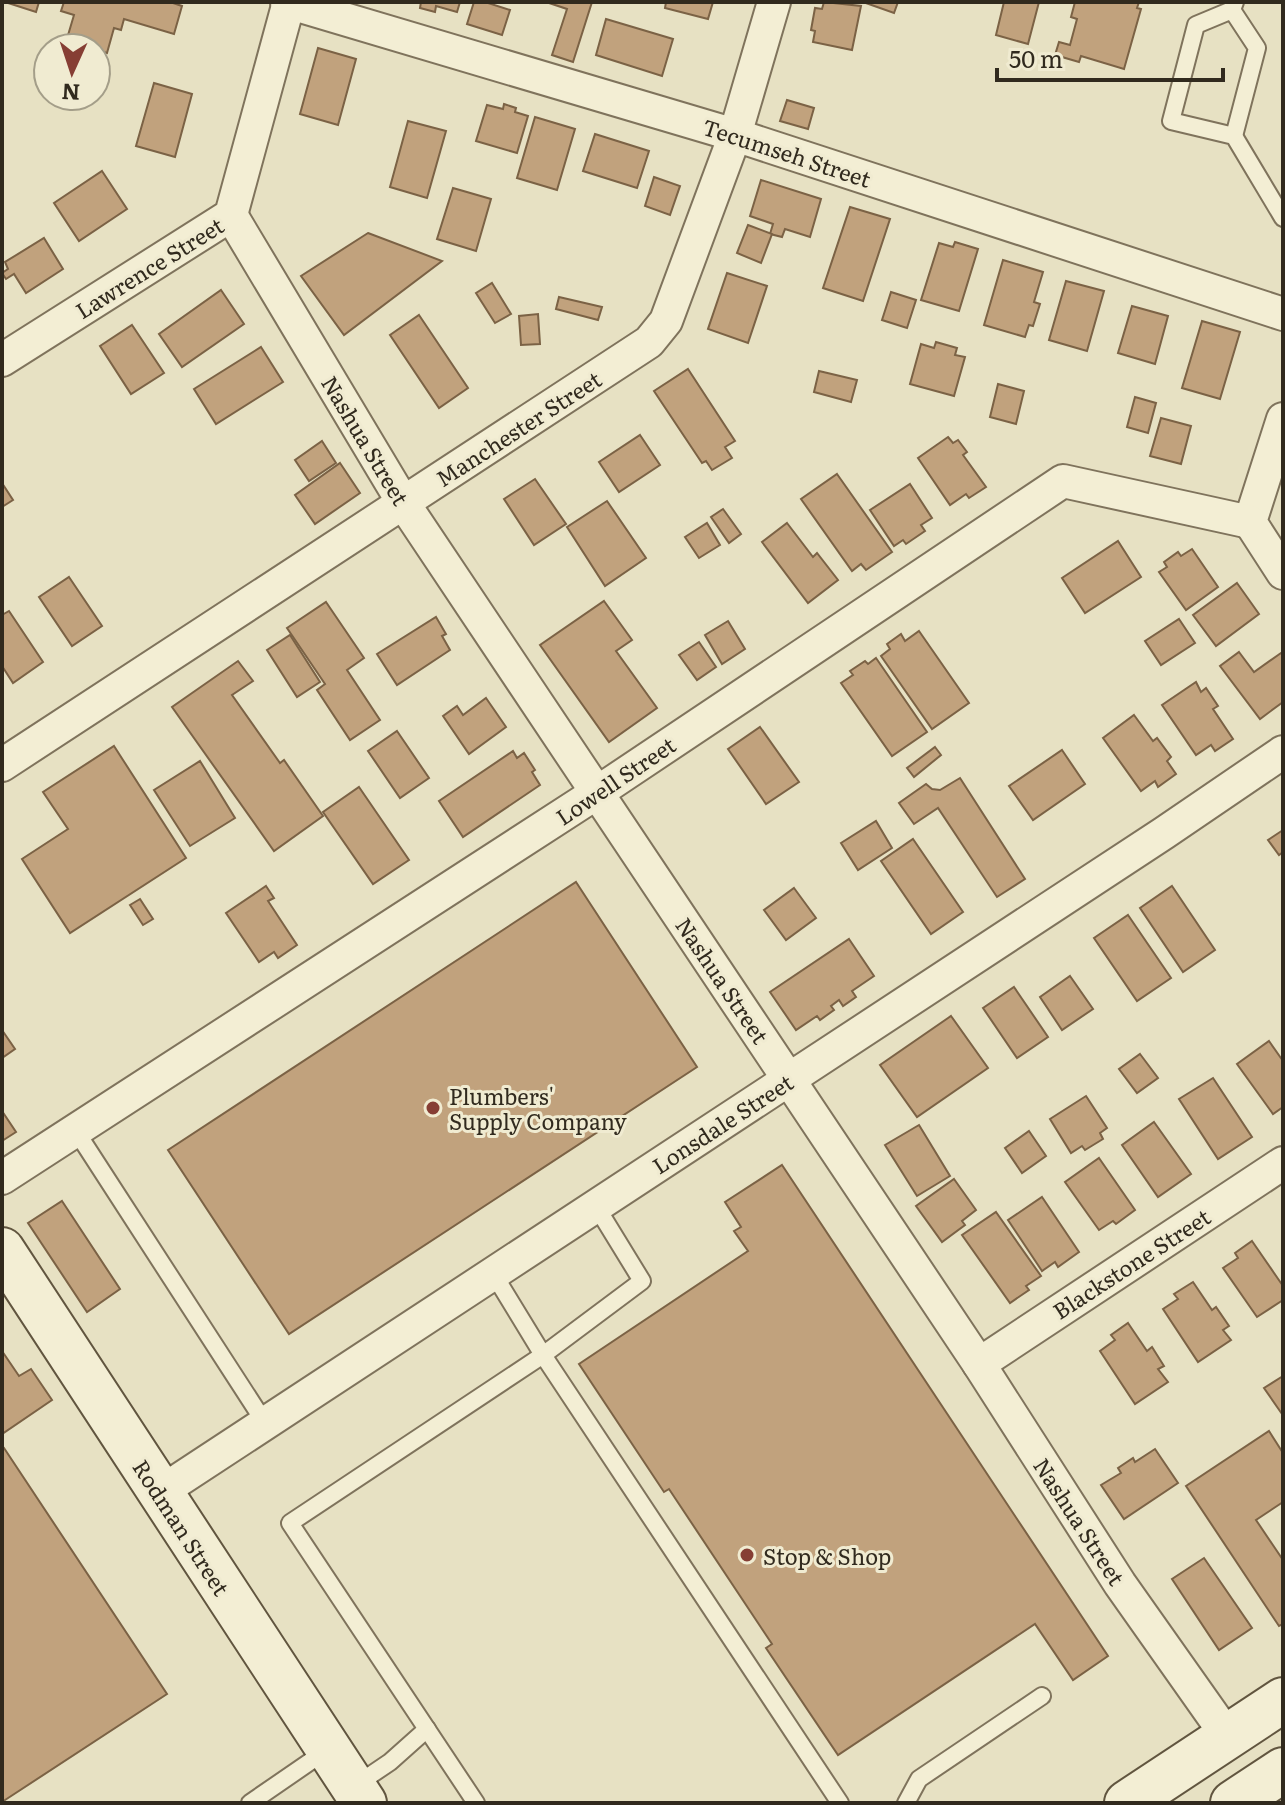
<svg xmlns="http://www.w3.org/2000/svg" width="1285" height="1805" viewBox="0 0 1285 1805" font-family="Literata,serif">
	<rect width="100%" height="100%" fill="#e7e1c3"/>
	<g fill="#c1a27d" stroke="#7b6245" stroke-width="2">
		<polygon points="5,2 39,2 36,12"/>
		<polygon points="64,2 170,2 182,6 174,34 124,19 121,30 114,28 107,53 96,50 96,48 66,42 74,15 61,11"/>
		<polygon points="421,2 460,2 457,12 436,6 435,12 420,8"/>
		<polygon points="474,2 485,2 510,10 502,35 467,24"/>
		<polygon points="546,2 592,2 573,62 552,55 567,9"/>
		<polygon points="666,2 713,2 708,19 665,8"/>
		<polygon points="824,2 861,6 852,50 813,42 815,31 811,30 815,8 822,9"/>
		<polygon points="863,2 898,2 894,13"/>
		<polygon points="1004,2 1039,2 1028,44 996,35"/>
		<polygon points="1075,2 1139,2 1137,8 1141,9 1124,69 1081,56 1079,62 1055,55 1059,42 1070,45 1077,19 1071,17"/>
		<polygon points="606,19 673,39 662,76 596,55"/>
		<polygon points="318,48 356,59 338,125 300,114"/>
		<polygon points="154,83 192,94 175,157 136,146"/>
		<polygon points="787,100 814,108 808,129 780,121"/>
		<polygon points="504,104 516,108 515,112 528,116 517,153 476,141 487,105 503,109"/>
		<polygon points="535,117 575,129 557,190 517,178"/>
		<polygon points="408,121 446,131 427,198 390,187"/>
		<polygon points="595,134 649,151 637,188 583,171"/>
		<polygon points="102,171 127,209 79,241 54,203"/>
		<polygon points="654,177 680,186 670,215 645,206"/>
		<polygon points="761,180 821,199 810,237 785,229 782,237 770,234 773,224 750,216"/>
		<polygon points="453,188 491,199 476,251 437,239"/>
		<polygon points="850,207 890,219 863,301 823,288"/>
		<polygon points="748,225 772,234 761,263 737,253"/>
		<polygon points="368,233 442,261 344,335 301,276"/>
		<polygon points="44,238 63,269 26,293 14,274 6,279 2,273 8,269 5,262"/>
		<polygon points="955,242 978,249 959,311 921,300 939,243 953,247"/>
		<polygon points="1003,260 1043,272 1034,302 1040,304 1033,326 1029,325 1025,337 984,325"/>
		<polygon points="727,273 767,286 748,343 708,329"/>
		<polygon points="1066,281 1104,291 1087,351 1049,340"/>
		<polygon points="492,283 511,314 495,323 476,293"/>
		<polygon points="221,290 244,324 182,367 159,334"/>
		<polygon points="891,292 916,300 907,328 882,320"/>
		<polygon points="559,297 602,307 598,320 556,309"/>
		<polygon points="1132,306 1168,316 1155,364 1118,353"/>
		<polygon points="538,314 540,344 521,345 519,316"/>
		<polygon points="419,315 468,388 439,408 390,335"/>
		<polygon points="1202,321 1240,332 1220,399 1182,388"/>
		<polygon points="132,325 164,373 131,394 100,346"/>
		<polygon points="936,342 957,348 955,355 965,357 954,396 910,384 921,344 934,348"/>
		<polygon points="261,347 283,382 216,424 194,389"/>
		<polygon points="688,369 735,441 725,447 732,458 712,470 706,461 702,463 654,391"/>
		<polygon points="819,371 857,380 851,402 814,392"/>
		<polygon points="998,384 1024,391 1016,424 990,417"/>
		<polygon points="1135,397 1156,403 1148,433 1127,427"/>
		<polygon points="1161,418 1191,426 1181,464 1150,456"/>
		<polygon points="640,435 660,465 619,492 599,462"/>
		<polygon points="948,437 953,443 958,440 967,452 963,455 986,487 969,498 966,494 950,505 918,458"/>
		<polygon points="322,441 336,463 309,481 295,460"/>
		<polygon points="340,463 360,493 315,524 295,495"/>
		<polygon points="837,474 892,552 866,570 861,564 852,571 801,499"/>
		<polygon points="535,479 566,524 534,545 504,499"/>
		<polygon points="2,483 13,500 2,507"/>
		<polygon points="910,484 932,518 921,525 925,531 906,544 903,540 894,546 870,510"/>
		<polygon points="607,501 646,558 605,586 567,527"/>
		<polygon points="723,509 741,534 729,543 711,517"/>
		<polygon points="707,523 720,545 699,558 685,537"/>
		<polygon points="787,523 813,557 817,553 838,580 808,603 762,542"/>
		<polygon points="1118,541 1141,577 1085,613 1062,578"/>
		<polygon points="1192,549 1218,587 1186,610 1159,572 1167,567 1164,562 1178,552 1181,556"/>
		<polygon points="69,577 102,626 72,646 39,597"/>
		<polygon points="1237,583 1259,614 1216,646 1193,615"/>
		<polygon points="604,601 632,640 616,651 657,708 609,742 540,645"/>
		<polygon points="326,602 364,658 347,670 380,720 350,740 317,690 325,684 287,628"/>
		<polygon points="9,611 43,662 13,683 2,666 2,615"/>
		<polygon points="436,617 446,634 442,636 450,650 397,685 377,654"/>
		<polygon points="1179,619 1195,643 1161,665 1145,641"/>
		<polygon points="728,621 745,649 722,664 705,635"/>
		<polygon points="919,631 969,703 932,729 881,656 890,649 887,644 901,634 905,641"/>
		<polygon points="290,635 320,682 297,697 267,650"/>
		<polygon points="699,642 716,667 697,680 679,655"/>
		<polygon points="1239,652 1254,672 1281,653 1283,655 1283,702 1260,719 1220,666"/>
		<polygon points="876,658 927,732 892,756 841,683 853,675 850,671 865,661 868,664"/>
		<polygon points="238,661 253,681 232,695 280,763 284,760 323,816 274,851 172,707"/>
		<polygon points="1196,682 1201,692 1206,688 1218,706 1213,709 1233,739 1215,751 1211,745 1196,755 1162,705"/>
		<polygon points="486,698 506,727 469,754 443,716 457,706 463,715"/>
		<polygon points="1134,715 1153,741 1157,738 1171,757 1167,761 1176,774 1158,787 1155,781 1141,791 1103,738"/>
		<polygon points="760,727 799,782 766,804 728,749"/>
		<polygon points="397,731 429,778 400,798 368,751"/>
		<polygon points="114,746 186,858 70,933 22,859 68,829 43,792"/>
		<polygon points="935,747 941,755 914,777 907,768"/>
		<polygon points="1062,750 1085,784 1033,820 1009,786"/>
		<polygon points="513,751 517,758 524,753 535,770 532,772 540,785 463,837 439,801"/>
		<polygon points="200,761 235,818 190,846 154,790"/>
		<polygon points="960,778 1025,879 997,897 938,808 914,824 899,803 926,784 932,789 940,790"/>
		<polygon points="359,787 409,860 373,884 323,812"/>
		<polygon points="876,821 892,848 858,870 841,843"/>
		<polygon points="1283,830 1283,852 1279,855 1268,840"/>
		<polygon points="913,839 963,912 931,934 881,861"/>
		<polygon points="576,882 697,1067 289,1334 168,1150"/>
		<polygon points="266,886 274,898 268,901 297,945 278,958 274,952 259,962 226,913"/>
		<polygon points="1172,886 1215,950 1183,972 1140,908"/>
		<polygon points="794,888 816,918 786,940 764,910"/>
		<polygon points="140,899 153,919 143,925 130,905"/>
		<polygon points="1128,915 1171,978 1137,1001 1094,938"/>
		<polygon points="849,939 874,976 852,991 856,997 843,1006 839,1000 831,1006 834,1010 820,1020 817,1016 796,1030 770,992"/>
		<polygon points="1070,976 1093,1009 1062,1030 1040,997"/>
		<polygon points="1014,987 1048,1037 1017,1058 983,1008"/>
		<polygon points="951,1016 988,1068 917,1117 880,1065"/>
		<polygon points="2,1030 15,1049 2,1058"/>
		<polygon points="1269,1041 1283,1061 1283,1107 1273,1114 1237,1064"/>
		<polygon points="1140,1054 1158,1078 1137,1093 1119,1069"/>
		<polygon points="1213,1078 1252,1137 1218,1159 1179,1099"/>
		<polygon points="1086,1096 1107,1128 1100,1133 1103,1139 1085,1150 1082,1146 1071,1153 1050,1119"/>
		<polygon points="2,1111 16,1132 2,1141"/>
		<polygon points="1154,1122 1191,1174 1158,1197 1122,1145"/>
		<polygon points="919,1125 950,1176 917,1196 885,1145"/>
		<polygon points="1029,1131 1046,1156 1022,1173 1005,1148"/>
		<polygon points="1099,1158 1135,1210 1116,1224 1113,1221 1099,1230 1065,1182"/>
		<polygon points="782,1165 1108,1656 1073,1680 1035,1624 838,1755 766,1648 772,1644 669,1489 664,1492 579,1364 748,1251 734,1231 741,1227 725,1202"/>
		<polygon points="954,1179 976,1210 962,1221 965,1225 942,1242 916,1206"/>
		<polygon points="1042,1197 1079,1252 1058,1267 1055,1262 1042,1271 1008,1220"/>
		<polygon points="62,1201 120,1289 87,1312 28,1223"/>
		<polygon points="996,1212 1041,1276 1026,1286 1029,1290 1010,1303 962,1235"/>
		<polygon points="1252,1241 1283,1286 1283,1300 1257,1317 1223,1268 1238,1258 1235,1253"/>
		<polygon points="1193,1282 1212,1310 1216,1307 1229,1326 1223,1330 1231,1340 1198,1362 1163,1309 1178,1299 1174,1294"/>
		<polygon points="1128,1323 1147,1351 1152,1347 1164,1366 1158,1369 1168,1382 1135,1404 1100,1351 1115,1340 1111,1335"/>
		<polygon points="2,1351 19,1376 31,1369 52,1400 2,1434"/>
		<polygon points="1283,1376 1283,1413 1282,1414 1264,1388"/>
		<polygon points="1269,1431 1283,1453 1283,1502 1256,1520 1283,1560 1283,1624 1279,1626 1186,1486"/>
		<polygon points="4,1448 167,1694 2,1802 2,1449"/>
		<polygon points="1155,1449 1178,1483 1124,1519 1101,1485 1121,1473 1118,1468 1133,1458 1135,1462"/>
		<polygon points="1204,1558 1252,1628 1219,1650 1172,1579"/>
	</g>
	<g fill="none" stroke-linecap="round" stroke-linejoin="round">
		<g stroke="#7f735c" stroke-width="20">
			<g id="lane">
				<polyline points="1235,2 1232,10 1196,25 1171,121 1234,136 1283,218"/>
				<polyline points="1232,10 1257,48 1234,136"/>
				<polyline points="76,1131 265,1423"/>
				<polyline points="493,1273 543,1355 840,1803"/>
				<polyline points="356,1785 390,1762 427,1729"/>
				<polyline points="250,1803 327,1750"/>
				<polyline points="476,1803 290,1523 543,1355 642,1281 596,1206"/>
				<polyline points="906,1803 919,1779 1042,1696"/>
			</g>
		</g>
		<g stroke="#7f735c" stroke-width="36">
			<g id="street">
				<polyline points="287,2 735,135 1283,314"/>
				<polyline points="231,215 404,504 979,1364 1120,1584 1228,1737"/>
				<polyline points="2,360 231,215 289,2"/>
				<polyline points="1283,419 1250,522 1283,573"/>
				<polyline points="2,765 649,342 666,321 735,135 774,2"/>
				<polyline points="2,1178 598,792 1063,481 1250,522"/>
				<polyline points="979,1364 1283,1163"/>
				<polyline points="159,1493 1164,833 1283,752"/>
			</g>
		</g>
		<g stroke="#61553f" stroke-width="48">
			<g id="secondary">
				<polyline points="2,1250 364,1803"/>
				<polyline points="1127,1803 1283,1700"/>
				<polyline points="1233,1803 1283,1770"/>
			</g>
		</g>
		<use href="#lane" stroke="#f3eed4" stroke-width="16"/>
		<use href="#street" stroke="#f3eed4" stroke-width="32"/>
		<use href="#secondary" stroke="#f3eed4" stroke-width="44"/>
	</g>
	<g fill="#863e34" stroke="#f0ebd1" stroke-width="3">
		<circle cx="433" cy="1108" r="8"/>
		<circle cx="747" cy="1555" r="8"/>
	</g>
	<g text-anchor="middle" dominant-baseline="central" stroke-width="6" stroke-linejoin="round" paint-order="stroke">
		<g font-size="22" fill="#312a1e" stroke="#f0ebd1">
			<text transform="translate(787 152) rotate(18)">Tecumseh Street</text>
			<text transform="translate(149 267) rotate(-32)">Lawrence Street</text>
			<text transform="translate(518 428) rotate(-33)">Manchester Street</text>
			<text transform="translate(366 440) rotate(59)">Nashua Street</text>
			<text transform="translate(615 780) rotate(-34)">Lowell Street</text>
			<text transform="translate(723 980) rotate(56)">Nashua Street</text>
			<text transform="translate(722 1123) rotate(-33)">Lonsdale Street</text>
			<text transform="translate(1131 1263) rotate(-33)">Blackstone Street</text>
			<text transform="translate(1080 1521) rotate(57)">Nashua Street</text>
			<text transform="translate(182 1527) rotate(57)">Rodman Street</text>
		</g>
		<g font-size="22" fill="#312a1e" stroke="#f0ebd1" text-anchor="start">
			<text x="449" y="1095">Plumbers'<tspan x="449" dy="25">Supply Company</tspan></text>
			<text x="763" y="1555">Stop &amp; Shop</text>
		</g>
	</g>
	<rect width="1285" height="1805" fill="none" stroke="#312a1e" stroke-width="8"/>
	<g transform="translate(72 72) rotate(183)"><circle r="38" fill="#f0ebd1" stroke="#a49e89" stroke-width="2"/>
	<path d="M0-6L14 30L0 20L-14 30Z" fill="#863e34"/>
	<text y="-12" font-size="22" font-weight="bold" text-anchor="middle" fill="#312a1e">N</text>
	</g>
	<path d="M997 68v12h226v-12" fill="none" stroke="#312a1e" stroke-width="4"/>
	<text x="1009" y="68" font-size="24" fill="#312a1e" stroke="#f0ebd1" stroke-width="6" paint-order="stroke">50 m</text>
</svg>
